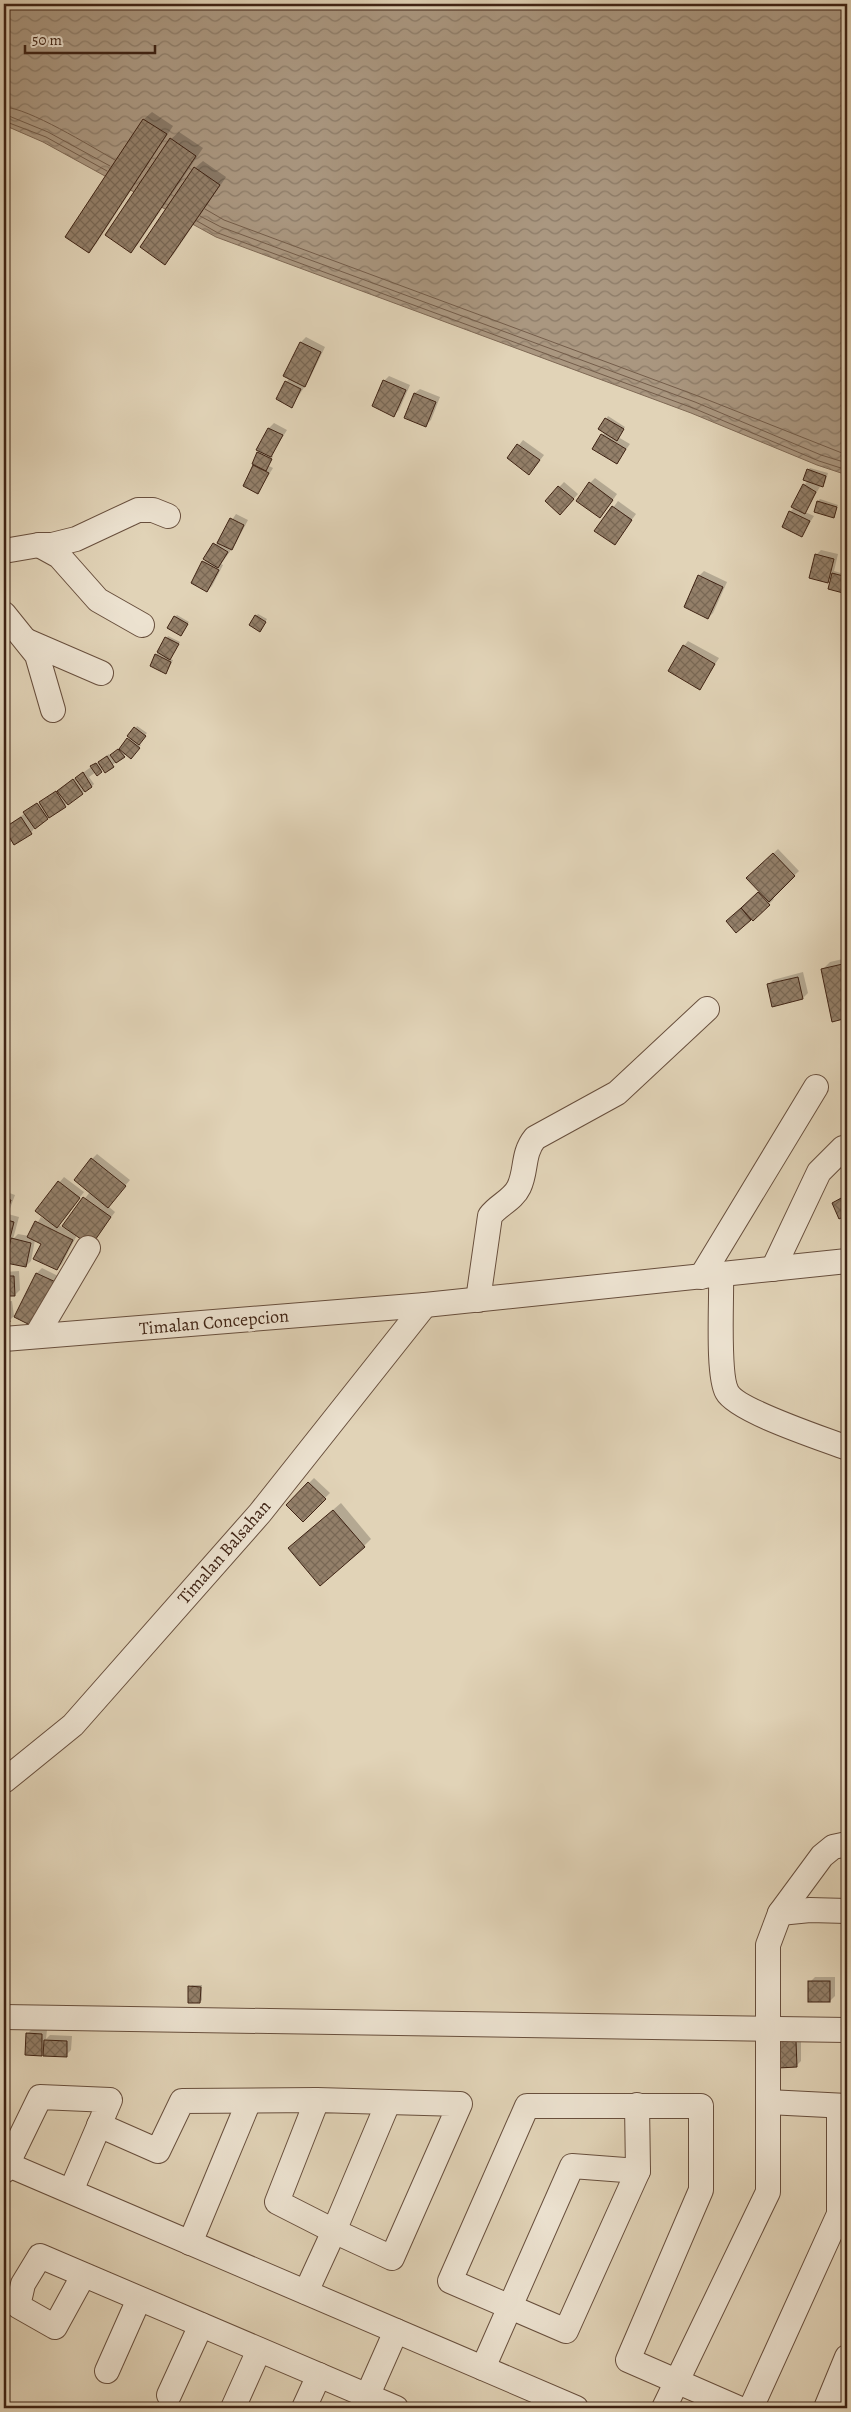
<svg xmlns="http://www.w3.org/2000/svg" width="851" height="2412" viewBox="0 0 851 2412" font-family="Alegreya,serif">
	<defs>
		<pattern id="water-waves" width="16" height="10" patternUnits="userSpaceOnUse" patternTransform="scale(1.25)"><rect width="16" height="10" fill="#aa9780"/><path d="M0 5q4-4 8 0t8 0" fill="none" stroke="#8c7b68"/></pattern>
		<pattern id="building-cross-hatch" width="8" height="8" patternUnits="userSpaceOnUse" patternTransform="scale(1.25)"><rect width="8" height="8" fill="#937f69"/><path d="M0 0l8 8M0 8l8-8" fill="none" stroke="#796855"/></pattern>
	</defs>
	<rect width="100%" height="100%" fill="#e1d3b7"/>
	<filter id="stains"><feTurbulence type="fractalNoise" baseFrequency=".004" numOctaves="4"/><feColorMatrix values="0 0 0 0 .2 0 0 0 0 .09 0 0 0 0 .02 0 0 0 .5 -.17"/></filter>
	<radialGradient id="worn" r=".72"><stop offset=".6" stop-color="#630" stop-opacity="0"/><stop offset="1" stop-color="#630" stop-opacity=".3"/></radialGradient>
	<polygon fill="url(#water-waves)" stroke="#7f6955" points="4,4 847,4 847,475 817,465 691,413 216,237 43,142 4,125"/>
	<g fill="#0003">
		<polygon points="152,112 173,126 96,244 89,252 67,237 144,119"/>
		<polygon points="179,132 203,148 138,244 131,252 171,139"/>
		<polygon points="203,161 226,177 173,255 165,263 195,168"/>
		<polygon points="306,337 325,347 309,380 292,406 277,399 289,378 301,342"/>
		<polygon points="389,376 410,385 399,410 394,415 373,405 384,381"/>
		<polygon points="420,389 440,397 431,420 426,425 406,417 415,393"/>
		<polygon points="608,416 625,427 618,437 630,444 617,462 602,435 605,432 600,429"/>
		<polygon points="274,423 287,430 271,455 273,456 269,466 273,468 258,492 254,466 256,464 253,463 269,428"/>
		<polygon points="523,440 544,455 534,468 509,458"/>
		<polygon points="810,468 828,473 825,483 821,485 805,512 814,516 802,535 790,512 795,507 804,485 808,481 808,470"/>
		<polygon points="595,478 617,494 605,511 590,483"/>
		<polygon points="564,482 578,494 565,508 546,501"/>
		<polygon points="820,499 838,505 834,516 818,501"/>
		<polygon points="618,501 636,514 614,544 596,531"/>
		<polygon points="236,514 248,520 236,543 221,564 223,565 212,586 207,591 204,562"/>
		<polygon points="821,550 838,554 834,571 847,575 847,592 830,588 832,577 827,582 816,555"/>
		<polygon points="704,571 727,582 713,613 708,618 699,576"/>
		<polygon points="258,614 267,619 262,628 256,616"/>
		<polygon points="177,615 189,622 183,632 175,617"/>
		<polygon points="168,636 180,642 170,659 173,660 168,670 156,655"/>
		<polygon points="688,641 719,658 700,688 684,646"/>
		<polygon points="137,726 147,733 138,743 141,745 133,755 126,754 105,771 104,769 96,772 89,777 94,784 92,786 35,827 31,833 13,840 4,847 4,828 94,765 109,754 111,756 131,737"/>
		<polygon points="778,849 799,871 772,897 774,899 769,904 736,931 727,921 760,891 748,878"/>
		<polygon points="4,860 7,865 4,869"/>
		<polygon points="847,958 847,1017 833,1020 822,970 830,962"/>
		<polygon points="803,972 808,993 803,998 773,1005 768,985 773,980"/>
		<polygon points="97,1154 130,1180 108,1206 115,1212 95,1239 77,1235 62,1264 57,1269 42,1243 35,1240 31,1261 26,1266 11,1247 4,1252 4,1191 15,1195 8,1214 19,1217 13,1239 18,1234 29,1236 41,1217 46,1220 36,1210 64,1177 84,1192 58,1225 70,1231 64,1225 90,1192 92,1159"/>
		<polygon points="847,1193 847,1213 840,1217 833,1203"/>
		<polygon points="42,1268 64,1279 16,1317 37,1273"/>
		<polygon points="19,1271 20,1290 15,1295 4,1295 4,1272"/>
		<polygon points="12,1301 14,1316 9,1321 4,1321 4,1302"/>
		<polygon points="314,1478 330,1493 303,1520 287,1505"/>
		<polygon points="341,1503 371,1539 364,1546 297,1541"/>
		<polygon points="815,1977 835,1977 835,1996 830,2001 810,1982"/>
		<polygon points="192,1985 202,1985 202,2000 200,2002 190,1987"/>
		<polygon points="32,2029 47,2030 46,2039 50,2035 72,2036 71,2050 66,2055 45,2051 41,2055 27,2034"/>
		<polygon points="801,2036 801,2061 796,2066 779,2042 784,2037"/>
	</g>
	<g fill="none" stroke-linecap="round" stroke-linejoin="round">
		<g stroke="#745d4a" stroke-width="1">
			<path d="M 4,107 C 29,108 90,146 115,160"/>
			<polyline points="4,114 48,132 110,166"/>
			<polyline points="4,121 46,137 107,171"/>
			<polyline points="205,209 224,220 698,396 847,455"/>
			<polyline points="200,216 221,227 695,402 821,455 847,463"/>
			<polyline points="197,221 218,233 693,408 819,461 847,470"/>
		</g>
	</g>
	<g fill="url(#building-cross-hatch)" stroke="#3f2314">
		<polygon points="143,119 167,134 89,253 65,237"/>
		<polygon points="170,138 196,156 131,253 105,235"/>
		<polygon points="194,167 220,185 165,265 140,247"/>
		<polygon points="300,342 321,352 305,387 283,376"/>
		<polygon points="383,380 406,390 394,417 372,406"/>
		<polygon points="285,381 301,389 292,408 276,399"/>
		<polygon points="414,393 436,402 426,427 404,418"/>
		<polygon points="605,418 624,429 617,441 598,429"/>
		<polygon points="268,428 283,435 271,457 256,450"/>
		<polygon points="601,434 626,449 617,464 592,449"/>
		<polygon points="517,444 540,460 529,475 507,458"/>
		<polygon points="257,452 272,459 266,471 252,464"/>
		<polygon points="253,465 269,473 258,494 243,486"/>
		<polygon points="807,469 826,476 823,487 803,480"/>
		<polygon points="589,482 613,500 600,518 576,501"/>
		<polygon points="803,484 816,492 805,514 791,507"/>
		<polygon points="558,486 574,499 560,515 545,501"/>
		<polygon points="817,501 837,507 834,518 814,512"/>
		<polygon points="612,506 632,520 615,545 594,531"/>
		<polygon points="789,511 810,521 802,537 782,527"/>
		<polygon points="230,518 244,525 232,550 217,543"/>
		<polygon points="213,543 228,552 218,568 203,559"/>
		<polygon points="815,554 834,559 828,583 809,578"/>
		<polygon points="202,561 219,570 207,592 191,583"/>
		<polygon points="832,573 847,577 847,594 828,589"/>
		<polygon points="698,575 723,587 708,619 684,607"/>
		<polygon points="255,615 266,622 260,632 249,625"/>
		<polygon points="174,616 188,624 181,636 167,628"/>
		<polygon points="165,637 179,644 170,660 157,652"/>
		<polygon points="683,645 715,664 700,690 668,671"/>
		<polygon points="155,654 171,662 166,674 150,666"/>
		<polygon points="134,727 146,736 139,745 127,736"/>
		<polygon points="127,738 140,748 131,759 119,749"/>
		<polygon points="118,749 125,757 116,763 110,755"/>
		<polygon points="107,756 114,767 105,773 98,762"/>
		<polygon points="96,763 102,772 97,776 90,766"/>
		<polygon points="83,772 92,787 85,792 75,778"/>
		<polygon points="73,779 83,794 68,805 57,791"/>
		<polygon points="56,791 66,807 49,818 39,802"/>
		<polygon points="37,803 48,819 35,829 23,812"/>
		<polygon points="21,817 32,834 14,845 4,828"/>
		<polygon points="773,853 795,876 769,902 746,878"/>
		<polygon points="758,892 770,905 753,921 741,908"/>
		<polygon points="741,908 751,920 736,933 726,921"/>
		<polygon points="847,963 847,1018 832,1022 821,969"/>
		<polygon points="798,977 803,999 772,1007 767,984"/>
		<polygon points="91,1158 126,1186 108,1208 74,1180"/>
		<polygon points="58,1181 80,1198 57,1228 35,1211"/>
		<polygon points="847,1195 847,1215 839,1219 832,1203"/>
		<polygon points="83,1197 111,1217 91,1246 62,1226"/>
		<polygon points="4,1198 11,1200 5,1218 4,1218"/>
		<polygon points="4,1219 14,1222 6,1254 4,1253"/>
		<polygon points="35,1221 73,1240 57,1270 33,1259 41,1244 27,1237"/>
		<polygon points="11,1238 31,1243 26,1267 6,1263"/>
		<polygon points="36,1273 60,1284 38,1329 14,1317"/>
		<polygon points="4,1276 14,1276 15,1296 4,1296"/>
		<polygon points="4,1305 7,1305 10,1322 4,1323"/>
		<polygon points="308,1482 326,1499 303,1522 286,1505"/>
		<polygon points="333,1510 365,1547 320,1586 288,1548"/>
		<rect x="808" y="1981" width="22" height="21"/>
		<polygon points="188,1986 201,1987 200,2003 188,2003"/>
		<polygon points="26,2033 42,2034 42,2056 25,2055"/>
		<polygon points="44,2040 67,2041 67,2057 43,2056"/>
		<polygon points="777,2041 796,2041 797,2067 778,2068"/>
	</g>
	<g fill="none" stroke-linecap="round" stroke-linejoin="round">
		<g stroke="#684f3d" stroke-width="26">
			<g id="minor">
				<polyline points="39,545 59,556 98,600 142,625"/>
				<polyline points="4,551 39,545 52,545 76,539 138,510 153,510 168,516"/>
				<polyline points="4,614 37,655 53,710"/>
				<polyline points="27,641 101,673"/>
				<polyline points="773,1269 819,1172 843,1148"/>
				<path d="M 721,1275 C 722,1299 717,1374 727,1392 C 737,1411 824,1439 847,1448"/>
				<polyline points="701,1277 816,1087"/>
				<path d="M 478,1300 L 490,1216 C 498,1205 513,1200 519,1187 C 527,1170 522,1154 535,1138 L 617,1093 L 707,1009"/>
				<polyline points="36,1336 88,1248"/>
				<polyline points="4,1339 425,1305 847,1261"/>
				<polyline points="4,1781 73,1725 260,1513 425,1305"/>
				<polyline points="780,1913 810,1910 847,1911"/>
				<polyline points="4,2017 847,2030"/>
				<polyline points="768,2102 847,2106"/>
				<polyline points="637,2105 638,2171 566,2331 450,2281 527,2106 701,2106 701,2190 628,2360 738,2408"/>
				<polyline points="99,2125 158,2151 182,2101 317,2100 460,2104 392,2258 334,2231 277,2202 317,2100"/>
				<polyline points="4,2163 576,2408"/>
				<polyline points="4,2171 40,2097 110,2100 71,2191"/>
				<polyline points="190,2243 249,2101"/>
				<polyline points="83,2276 55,2327 18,2306 23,2284 40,2256 396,2408"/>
				<polyline points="306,2292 334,2231 388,2103"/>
				<polyline points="483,2368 572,2166 638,2171"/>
				<polyline points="107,2371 139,2299"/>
				<polyline points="169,2395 201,2325"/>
				<polyline points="233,2408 259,2350"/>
				<polyline points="304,2408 319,2375"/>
				<polyline points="362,2408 396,2331"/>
				<polyline points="664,2408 768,2192 768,1945 780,1913 822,1856 833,1847 847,1844"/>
				<polyline points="751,2408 839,2214 839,2106"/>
				<polyline points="826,2408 847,2357"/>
			</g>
		</g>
		<use href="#minor" stroke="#ece2d0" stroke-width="24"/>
	</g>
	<g text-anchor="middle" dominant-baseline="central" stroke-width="5" stroke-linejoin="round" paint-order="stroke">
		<g font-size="18" fill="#3f2314" stroke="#ece2d0">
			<text transform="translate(214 1322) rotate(-5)">Timalan Concepcion</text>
			<text transform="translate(224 1552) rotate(-49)">Timalan Balsahan</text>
		</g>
	</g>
	<rect width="851" height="2412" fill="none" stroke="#e1d3b7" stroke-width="20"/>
	<rect x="5" y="5" width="841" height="2402" fill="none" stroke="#3f2314" stroke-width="2.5"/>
	<rect x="10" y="10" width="831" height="2392" fill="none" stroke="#3f2314"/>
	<path d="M25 45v8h130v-8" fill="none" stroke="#3f2314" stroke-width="2.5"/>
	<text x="32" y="45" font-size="15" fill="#3f2314" stroke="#ece2d0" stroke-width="4" paint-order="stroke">50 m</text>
	<rect width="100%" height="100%" filter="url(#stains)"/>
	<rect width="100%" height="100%" fill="url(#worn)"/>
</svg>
